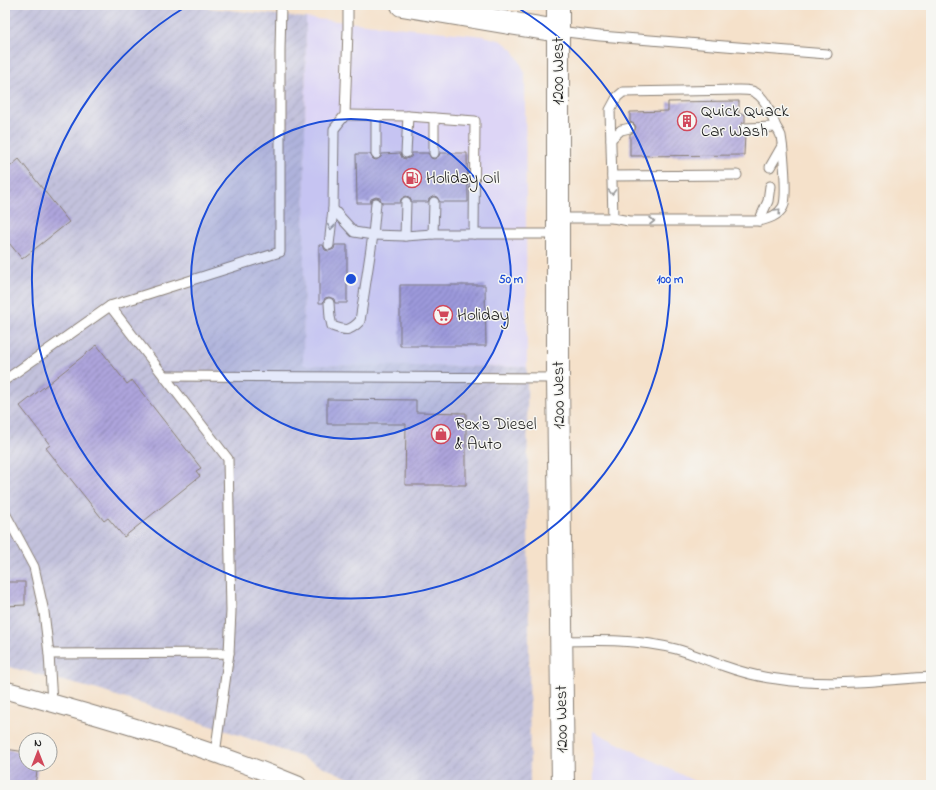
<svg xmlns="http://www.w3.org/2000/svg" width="936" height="790" viewBox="0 0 936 790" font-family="'Indie Flower',sans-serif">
	<defs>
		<pattern id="industrial-furrows" width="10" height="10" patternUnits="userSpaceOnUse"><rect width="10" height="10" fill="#c2c1dc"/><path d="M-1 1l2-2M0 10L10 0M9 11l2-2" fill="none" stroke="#a6a5bc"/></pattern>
		<pattern id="building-hatch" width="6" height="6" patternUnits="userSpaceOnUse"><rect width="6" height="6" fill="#ada4dc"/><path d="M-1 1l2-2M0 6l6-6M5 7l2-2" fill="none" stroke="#8c85b2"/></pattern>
	</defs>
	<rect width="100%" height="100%" fill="#f6f6f2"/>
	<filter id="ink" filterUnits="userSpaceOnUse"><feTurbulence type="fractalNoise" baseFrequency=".025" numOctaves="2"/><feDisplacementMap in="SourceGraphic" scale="8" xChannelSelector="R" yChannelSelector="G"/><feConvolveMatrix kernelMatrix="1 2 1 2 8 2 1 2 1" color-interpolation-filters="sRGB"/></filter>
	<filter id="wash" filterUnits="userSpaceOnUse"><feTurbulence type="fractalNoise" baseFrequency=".012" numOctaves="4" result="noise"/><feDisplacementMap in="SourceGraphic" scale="16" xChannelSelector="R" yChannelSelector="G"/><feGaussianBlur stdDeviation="0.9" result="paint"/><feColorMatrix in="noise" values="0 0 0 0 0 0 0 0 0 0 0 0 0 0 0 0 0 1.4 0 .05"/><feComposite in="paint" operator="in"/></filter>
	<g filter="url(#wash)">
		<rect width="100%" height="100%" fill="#f5e1ca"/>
		<g fill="#ddd5f6">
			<polygon points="306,18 484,36 502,41 513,50 520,62 525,74 527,367 303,365"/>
			<polygon points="593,731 698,783 702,785 594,785"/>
		</g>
		<polygon fill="url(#industrial-furrows)" points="5,5 181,5 306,18 303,365 527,367 530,785 365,785 298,756 239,735 98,690 5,666"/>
		<g id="blocks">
			<g fill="url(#building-hatch)">
				<polygon points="739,101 739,114 745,114 745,122 742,123 739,128 740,131 745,134 744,155 630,156 630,134 634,132 636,127 634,124 630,122 630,112 668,111 668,102"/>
				<polygon points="400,153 402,158 406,159 411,157 412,153 428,153 431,158 434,159 439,156 440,153 467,153 468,202 440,202 437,197 434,196 429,199 428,202 412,202 409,197 406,196 401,199 400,203 382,203 380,198 376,197 371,199 370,203 357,203 356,154 370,154 373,159 376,160 381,157 382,154"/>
				<polygon points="19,159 69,222 22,259 5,238 5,171"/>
				<polygon points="319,245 323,245 325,250 329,251 334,249 335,245 347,245 347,303 335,303 334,299 329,297 325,298 323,303 319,303"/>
				<polygon points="400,285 485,285 486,346 400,346"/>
				<polygon points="97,345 127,384 132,380 201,468 196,471 200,476 124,537 108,518 104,521 46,448 50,445 20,406"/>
				<polygon points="327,399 416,400 416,412 466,413 466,485 405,485 406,424 327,424"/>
				<polygon points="5,582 25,582 25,605 5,606"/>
				<polygon points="5,749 26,752 26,764 38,764 35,785 5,785"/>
			</g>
		</g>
	</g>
	<g filter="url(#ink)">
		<use href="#blocks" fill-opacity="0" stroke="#887e73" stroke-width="1"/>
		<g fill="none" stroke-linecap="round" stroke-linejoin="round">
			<g stroke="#887e73" stroke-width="11">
				<g id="lane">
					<polyline points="348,5 348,30 345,115 334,129 333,209 354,232 373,235 405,236 433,234 558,234"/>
					<polyline points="558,31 600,36 827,54"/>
					<polyline points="345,115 408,116 475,121 474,234"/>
					<polyline points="611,139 621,130 630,128"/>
					<polyline points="406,153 408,116"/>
					<polyline points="434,153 434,118"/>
					<polyline points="376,154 376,116"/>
					<polyline points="770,167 782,146"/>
					<polyline points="612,176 737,175"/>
					<path d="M 558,218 L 613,218 L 629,221 L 759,221 C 768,219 778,216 783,207 C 788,197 783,148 781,136 C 780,133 778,130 776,127 L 745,128"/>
					<path d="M 613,218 L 610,110 L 617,97 L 623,92 L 739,90 C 743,90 748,90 752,91 C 766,96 771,115 776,127"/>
					<polyline points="759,221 768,201 770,186"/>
					<polyline points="433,234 434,202"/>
					<polyline points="405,236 406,202"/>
					<polyline points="329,245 333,209"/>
					<path d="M 329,303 L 330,317 L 332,326 C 346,331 349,332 360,321 L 373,235 L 376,203"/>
					<polyline points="110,306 280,252 280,50 281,5"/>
					<polyline points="164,376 558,378"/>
					<polyline points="5,380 110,306 228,459 231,611 229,653"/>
					<polyline points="5,513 34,567 44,612 49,654"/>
					<path d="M 561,641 C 600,640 638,639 676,649 C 692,653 708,661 724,666 C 741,672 759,677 777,679 C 828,687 880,680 931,677"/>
					<polyline points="52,703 49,654 229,653 215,754"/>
				</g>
			</g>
			<g stroke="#887e73" stroke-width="19">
				<path id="street" d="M 5,690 C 104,717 203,746 298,785"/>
			</g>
			<g stroke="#887e73" stroke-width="24">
				<g id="secondary">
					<polyline points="402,5 558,31"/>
					<polyline points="558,5 558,378 563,785"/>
				</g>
			</g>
			<use href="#lane" stroke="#fff" stroke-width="9"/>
			<use href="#street" stroke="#fff" stroke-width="17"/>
			<use href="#secondary" stroke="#fff" stroke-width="22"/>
		</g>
		<defs><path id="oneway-chevron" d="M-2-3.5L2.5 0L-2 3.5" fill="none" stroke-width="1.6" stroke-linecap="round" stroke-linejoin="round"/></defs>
		<g stroke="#999">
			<use href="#oneway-chevron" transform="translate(612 192) rotate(89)"/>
			<use href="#oneway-chevron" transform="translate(778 211) rotate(-47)"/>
			<use href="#oneway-chevron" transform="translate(652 221)"/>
			<use href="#oneway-chevron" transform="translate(331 227) rotate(97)"/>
		</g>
	</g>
	<circle cx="351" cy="279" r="160" fill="#1d4ed8" fill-opacity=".12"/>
	<g fill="none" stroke="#1d4ed8" stroke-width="2">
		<circle cx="351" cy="279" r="160"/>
		<path d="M515 6A319 319 0 1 1 187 6"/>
	</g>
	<defs>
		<g id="building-ring" transform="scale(1)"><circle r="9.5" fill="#f6f6f2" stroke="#d1495b" stroke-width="1.5"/><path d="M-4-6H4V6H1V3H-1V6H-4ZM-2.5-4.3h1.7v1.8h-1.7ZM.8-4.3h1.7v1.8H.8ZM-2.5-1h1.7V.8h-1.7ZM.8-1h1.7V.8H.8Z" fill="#d1495b"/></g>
		<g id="fuel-ring" transform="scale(1)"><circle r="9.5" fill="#f6f6f2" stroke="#d1495b" stroke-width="1.5"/><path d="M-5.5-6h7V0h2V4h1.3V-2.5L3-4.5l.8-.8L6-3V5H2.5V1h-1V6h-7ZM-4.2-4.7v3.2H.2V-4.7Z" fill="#d1495b"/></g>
		<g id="supermarket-ring" transform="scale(1)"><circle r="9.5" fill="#f6f6f2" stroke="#d1495b" stroke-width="1.5"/><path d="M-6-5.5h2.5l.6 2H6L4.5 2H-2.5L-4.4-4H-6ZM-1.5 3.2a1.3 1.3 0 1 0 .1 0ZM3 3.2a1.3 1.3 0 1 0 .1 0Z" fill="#d1495b"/></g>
		<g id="shop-ring" transform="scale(1)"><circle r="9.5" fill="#f6f6f2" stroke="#d1495b" stroke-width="1.5"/><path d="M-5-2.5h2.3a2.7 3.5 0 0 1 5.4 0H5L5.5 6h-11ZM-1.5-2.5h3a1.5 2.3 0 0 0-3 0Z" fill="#d1495b"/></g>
	</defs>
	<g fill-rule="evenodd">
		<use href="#building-ring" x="687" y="121"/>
		<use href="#fuel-ring" x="412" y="178"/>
		<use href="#supermarket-ring" x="443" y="315"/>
		<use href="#shop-ring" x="441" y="434"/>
	</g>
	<g text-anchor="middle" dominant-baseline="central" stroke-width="3" stroke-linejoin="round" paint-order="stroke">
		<g font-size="17" fill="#1c1c1c" stroke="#f6f6f2">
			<text transform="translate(558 71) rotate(-90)">1200 West</text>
			<text transform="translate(559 395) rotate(-91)">1200 West</text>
			<text transform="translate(562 719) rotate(-91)">1200 West</text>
		</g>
		<g font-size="17" fill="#1c1c1c" stroke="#f6f6f2" text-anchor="start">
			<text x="701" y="111">Quick Quack<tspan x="701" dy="20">Car Wash</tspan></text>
			<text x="426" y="178">Holiday Oil</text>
			<text x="457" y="315">Holiday</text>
			<text x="455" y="424">Rex's Diesel<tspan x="455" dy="20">&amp; Auto</tspan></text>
		</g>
	</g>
	<circle cx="351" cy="279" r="6" fill="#1d4ed8" stroke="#f6f6f2" stroke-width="2"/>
	<g font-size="12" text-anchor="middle" font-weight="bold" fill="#1d4ed8" stroke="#f6f6f2" stroke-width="3" stroke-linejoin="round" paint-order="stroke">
		<text x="511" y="283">50 m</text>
		<text x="670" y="283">100 m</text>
	</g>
	<rect width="936" height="790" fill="none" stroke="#f6f6f2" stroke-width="20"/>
	<g transform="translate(38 752)"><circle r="19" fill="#f6f6f2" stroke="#9f9f9c"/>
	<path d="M0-3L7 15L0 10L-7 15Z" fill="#d1495b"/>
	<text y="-6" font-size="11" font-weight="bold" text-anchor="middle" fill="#1c1c1c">N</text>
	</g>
</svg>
